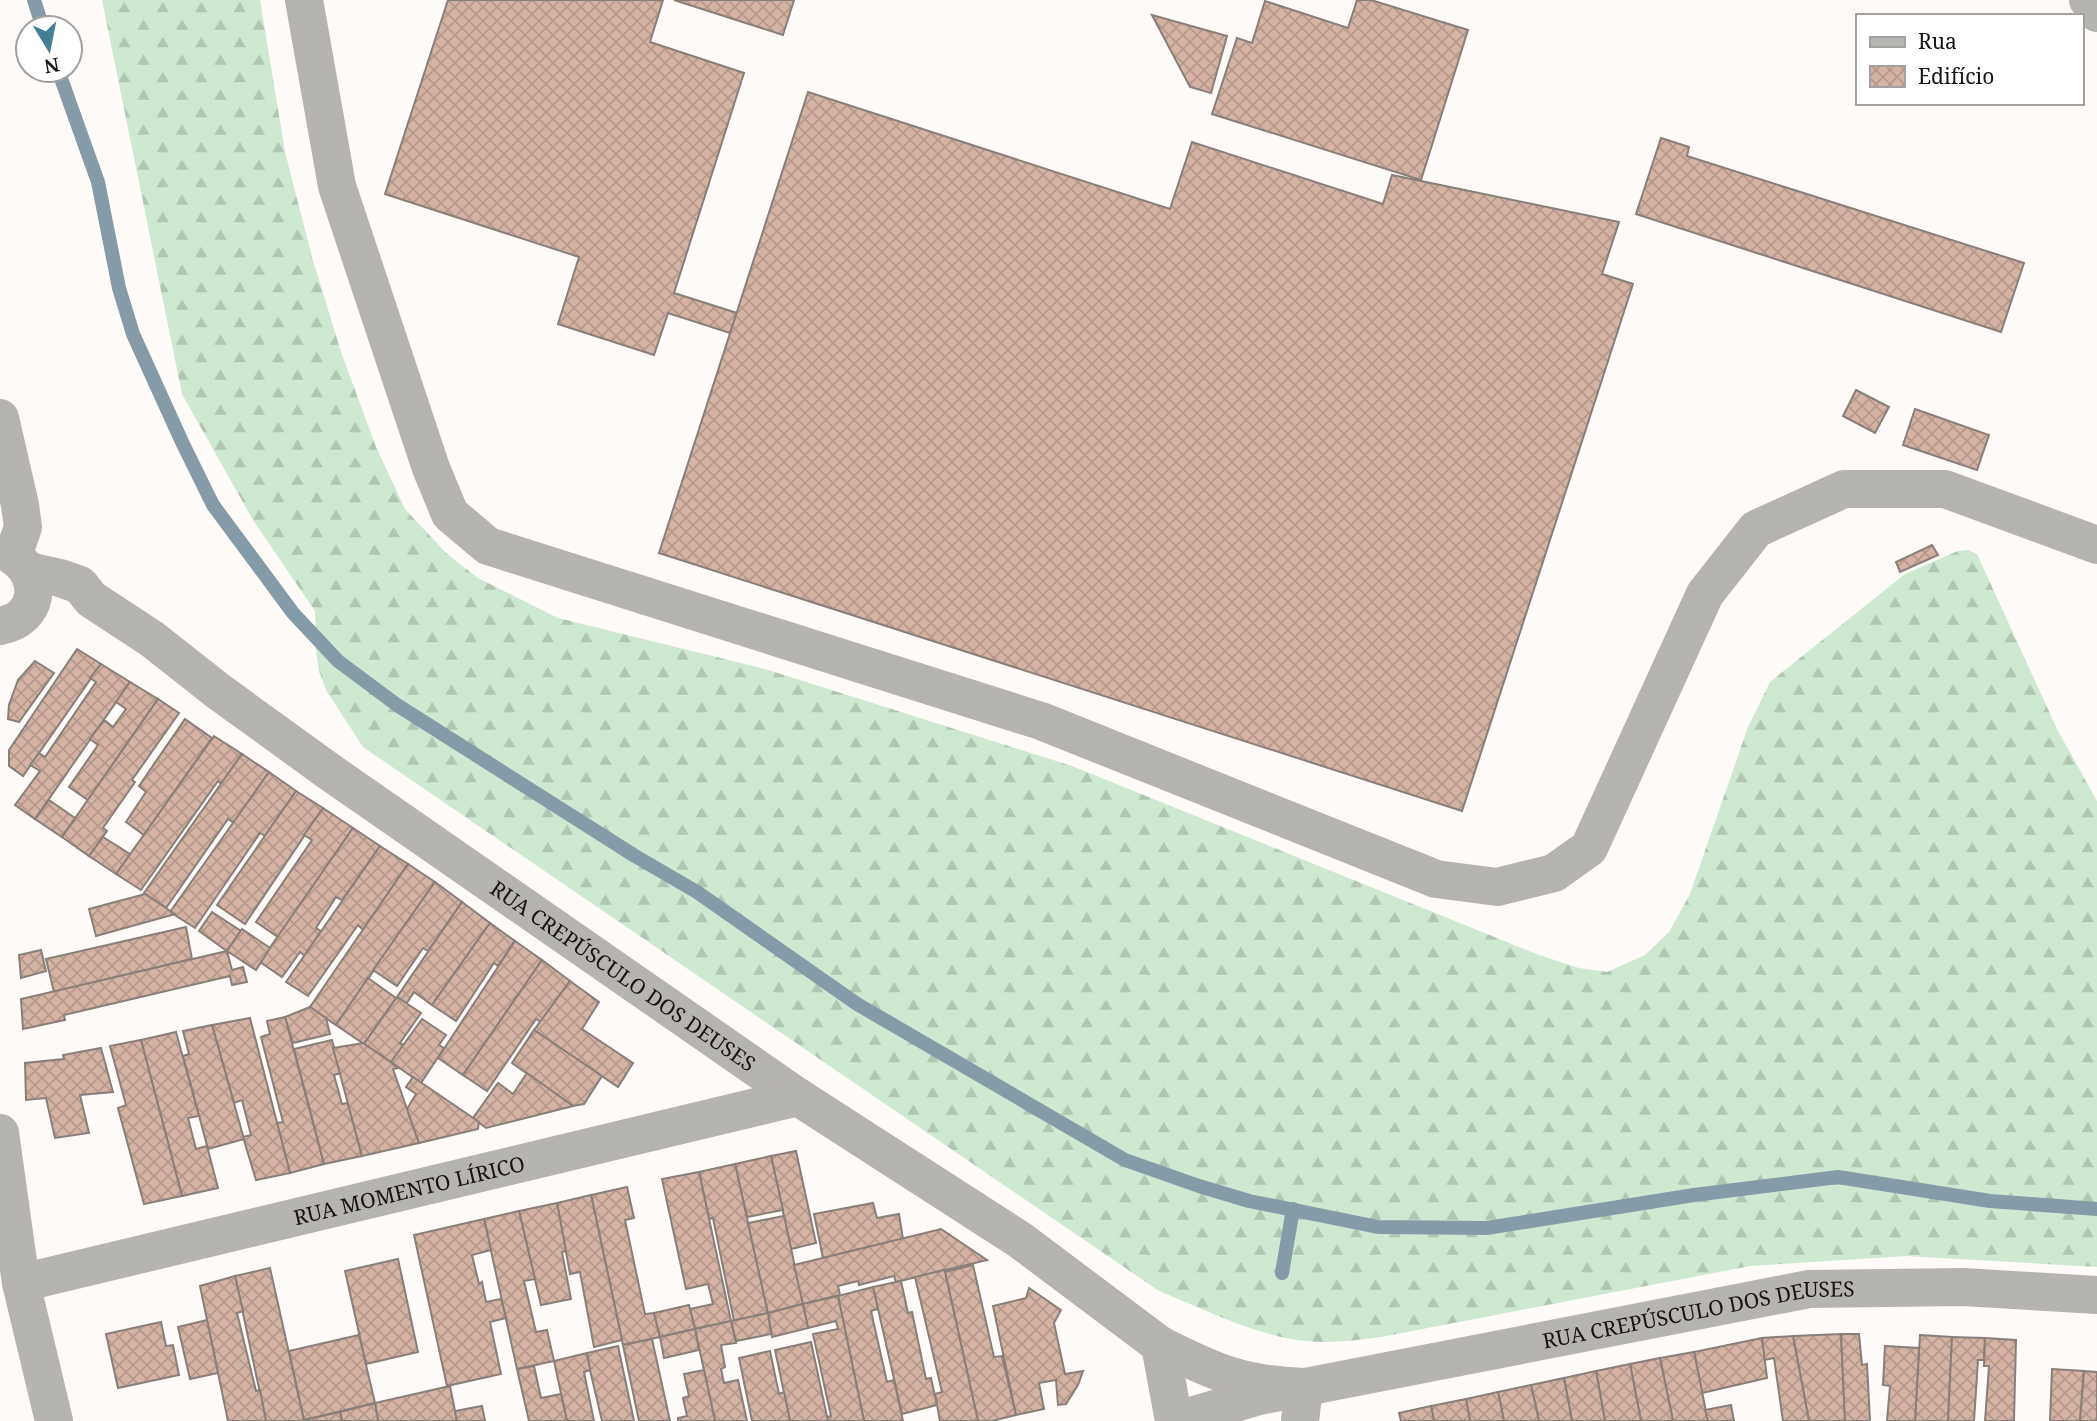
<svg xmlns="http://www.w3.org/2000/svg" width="2097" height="1421" viewBox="0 0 2097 1421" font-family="'Noto Serif',serif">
	<defs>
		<pattern id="forest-firs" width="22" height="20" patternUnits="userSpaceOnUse" patternTransform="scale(1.75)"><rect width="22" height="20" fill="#cee8d2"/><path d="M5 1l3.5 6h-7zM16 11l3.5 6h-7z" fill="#b0c6b3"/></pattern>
		<pattern id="building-cross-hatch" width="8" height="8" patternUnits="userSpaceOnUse" patternTransform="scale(1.75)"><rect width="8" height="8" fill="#d4b2a4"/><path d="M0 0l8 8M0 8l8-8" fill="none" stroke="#b5988c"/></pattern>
	</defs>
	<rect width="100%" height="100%" fill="#fefbf8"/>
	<path fill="url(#forest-firs)" d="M 102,0 L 260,0 L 285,152 L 312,257 L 341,352 L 376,447 L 405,509 L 447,554 L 478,578 L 558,618 L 765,669 L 1072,766 L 1539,955 L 1579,968 L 1607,972 L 1645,955 L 1669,932 L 1690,894 L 1748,727 L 1770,682 L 1905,574 L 1958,551 L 1968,550 L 1977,554 L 2057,729 L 2097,801 L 2097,1267 L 1906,1256 L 1750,1266 L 1381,1337 C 1356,1340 1332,1344 1306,1341 C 1256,1336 1206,1310 1159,1291 L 363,747 L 326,690 L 319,671 L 316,650 L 315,611 L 253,520 L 182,394 Z"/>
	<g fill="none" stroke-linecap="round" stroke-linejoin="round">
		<g stroke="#859ba8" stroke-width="14">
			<polyline points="34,0 43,28"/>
			<polyline points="58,70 98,182 119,288 133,334 182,442 213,505 293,613 338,661 397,705 635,856 697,892 857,1004 1125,1160 1199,1186 1249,1201 1378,1227 1487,1228 1694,1195 1838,1177 1990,1201 2097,1209"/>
			<polyline points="1282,1273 1293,1209"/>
		</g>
	</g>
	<g fill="url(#building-cross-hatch)" stroke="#887f7b" stroke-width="2">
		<polygon points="448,0 663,0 650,42 744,73 674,293 737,313 730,333 668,313 654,355 558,324 579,257 385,194"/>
		<polygon points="674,0 794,0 783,35"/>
		<polygon points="1357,0 1371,0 1468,30 1421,180 1212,114 1237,38 1252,43 1265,1 1348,28"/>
		<polygon points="1152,15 1227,36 1211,93 1190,87"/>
		<polygon points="808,92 1170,209 1192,142 1383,204 1392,175 1619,222 1602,274 1633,284 1462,811 659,553"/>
		<polygon points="1661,138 1689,147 1687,156 2024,263 2001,332 1636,214"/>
		<polygon points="1856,390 1889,407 1875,433 1843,416"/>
		<polygon points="1915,409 1989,435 1977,470 1903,445"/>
		<polygon points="1932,545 1938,555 1900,572 1896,562"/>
		<polygon points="77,649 101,664 23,776 9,766 9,750"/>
		<polygon points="35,661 54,673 19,722 8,719 9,705 18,680"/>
		<polygon points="101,664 130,682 35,819 15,805 40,771 30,765 39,753 45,757 96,682 90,678"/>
		<polygon points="130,682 158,699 88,800 69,787 98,745 90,739 104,720 113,727 126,709 116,702"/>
		<polygon points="158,699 179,713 132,780 135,782 103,828 107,831 89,856 62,837"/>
		<polygon points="185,719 212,738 144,835 126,822 146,792 139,786"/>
		<polygon points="214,736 242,754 221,784 218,781 141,890 116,874"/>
		<polygon points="242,754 269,772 234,823 228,819 166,908 144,893"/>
		<polygon points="269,772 296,791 265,836 260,833 195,928 170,912"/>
		<polygon points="296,791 323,808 245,924 217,905"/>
		<polygon points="49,800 75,818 62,837 35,819"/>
		<polygon points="323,808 353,828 278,937 256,922 312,840 304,835"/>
		<polygon points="353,828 380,846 342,900 336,897 316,928 321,931 305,956 300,952 282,977 260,962"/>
		<polygon points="103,837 130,854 116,874 89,856"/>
		<polygon points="380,846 408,864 363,930 358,925 308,996 286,982"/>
		<polygon points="408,864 435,882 336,1025 310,1007"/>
		<polygon points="435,882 462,902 428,951 423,948 397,986 373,970"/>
		<polygon points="145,894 175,914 96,936 89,909"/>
		<polygon points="462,902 490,923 432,1005 414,992 407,1003 397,997"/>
		<polygon points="212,912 241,931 227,951 199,931"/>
		<polygon points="490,923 515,941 498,966 494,963 456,1021 432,1005"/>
		<polygon points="186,927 192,959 54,992 46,959"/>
		<polygon points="242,929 270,948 256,970 227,951"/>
		<polygon points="515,941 542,960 463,1075 438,1058"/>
		<polygon points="41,950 46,971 21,978 19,955"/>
		<polygon points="227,951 232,970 243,967 247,982 232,985 230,976 64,1015 65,1020 23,1029 21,999"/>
		<polygon points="542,960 570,981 541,1022 536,1019 487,1091 463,1075"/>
		<polygon points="368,978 396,998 364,1044 336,1025"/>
		<polygon points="570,981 599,1002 582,1029 633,1063 618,1087 534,1030"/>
		<polygon points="397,997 421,1013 400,1043 404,1045 391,1062 364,1044"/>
		<polygon points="310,1007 326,1018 330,1034 293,1043 285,1017"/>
		<polygon points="285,1017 324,1164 290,1173 277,1123 283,1122 261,1037 270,1034 267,1021"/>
		<polygon points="250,1018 290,1173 256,1180 243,1137 251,1135 242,1100 234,1103 212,1025"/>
		<polygon points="422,1019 446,1035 439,1045 444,1048 421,1083 391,1062"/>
		<polygon points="212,1025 244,1139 208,1149 183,1056 189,1054 183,1031"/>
		<polygon points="534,1030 602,1076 584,1104 573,1106 512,1063"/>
		<polygon points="176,1032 199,1116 188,1118 196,1149 207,1146 218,1188 182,1196 141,1040"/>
		<polygon points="141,1040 182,1196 144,1204 118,1108 126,1105 110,1046"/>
		<polygon points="332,1040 341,1073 334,1075 342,1104 348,1103 362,1156 324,1164 294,1049"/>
		<polygon points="363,1043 399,1068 393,1069 419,1143 362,1156 333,1048"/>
		<polygon points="101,1048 113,1092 80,1095 89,1133 55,1138 46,1098 26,1100 25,1063 64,1059 63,1055"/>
		<polygon points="527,1073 573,1106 486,1128 473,1118 498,1083 513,1094"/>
		<polygon points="413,1077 479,1122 478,1129 419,1143 407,1109 416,1094 406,1087"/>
		<polygon points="796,1151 816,1243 791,1249 771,1156"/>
		<polygon points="771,1156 783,1210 747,1217 735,1164"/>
		<polygon points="735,1164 768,1313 734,1321 713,1218 709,1219 699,1172"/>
		<polygon points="699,1172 731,1321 695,1329 690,1309 713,1304 708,1284 686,1289 662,1179"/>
		<polygon points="627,1187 634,1218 625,1220 645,1314 654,1313 660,1337 623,1345 591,1195"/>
		<polygon points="591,1195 622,1340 594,1347 580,1272 570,1274 557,1203"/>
		<polygon points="557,1203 566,1251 562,1252 571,1299 541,1305 519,1211"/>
		<polygon points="873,1203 877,1218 899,1214 903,1239 823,1258 814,1214"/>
		<polygon points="519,1211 535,1279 524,1281 536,1332 547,1330 554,1361 517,1369 484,1219"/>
		<polygon points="784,1216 803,1304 768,1313 748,1223"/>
		<polygon points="484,1219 491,1250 472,1255 479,1284 482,1282 486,1302 501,1299 506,1318 490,1322 501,1374 447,1386 414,1235"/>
		<polygon points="941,1229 987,1260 896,1282 894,1276 859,1285 858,1281 838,1286 840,1295 803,1304 794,1265"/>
		<polygon points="398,1259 418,1352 366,1364 345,1271"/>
		<polygon points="973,1265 994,1357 1002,1356 1016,1415 992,1421 978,1421 945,1272"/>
		<polygon points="270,1268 304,1420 302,1421 266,1421 235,1276"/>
		<polygon points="944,1270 945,1272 978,1421 940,1421 935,1394 942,1392 915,1277"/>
		<polygon points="235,1276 243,1311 237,1313 256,1391 260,1390 266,1421 228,1421 200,1286"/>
		<polygon points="901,1281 908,1313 912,1312 926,1379 931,1378 937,1405 902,1414 873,1287"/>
		<polygon points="873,1287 878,1309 871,1311 887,1382 894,1380 903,1421 864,1421 838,1296"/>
		<polygon points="1029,1288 1061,1310 1054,1323 1065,1374 1083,1371 1078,1385 1066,1404 1058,1405 1056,1380 1039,1383 1044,1409 1016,1415 993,1306 1026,1298"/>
		<polygon points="838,1296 864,1421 828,1421 827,1417 831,1416 813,1334 838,1329 836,1321 808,1328 803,1304"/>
		<polygon points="803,1304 808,1328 772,1337 768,1313"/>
		<polygon points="689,1305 695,1329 660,1337 654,1313"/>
		<polygon points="768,1313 771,1334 736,1341 731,1321"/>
		<polygon points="207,1320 218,1373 190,1379 178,1327"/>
		<polygon points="731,1321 736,1343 721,1345 725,1367 721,1369 724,1383 738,1380 747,1421 715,1421 695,1329"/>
		<polygon points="161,1322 166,1346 173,1345 179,1375 118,1388 106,1334"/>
		<polygon points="695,1329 699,1350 664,1358 660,1337"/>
		<polygon points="1841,1334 1845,1421 1809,1421 1793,1336"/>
		<polygon points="1841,1334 1859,1334 1862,1365 1867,1364 1870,1421 1845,1421"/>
		<polygon points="359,1335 375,1403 304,1420 289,1351"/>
		<polygon points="1920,1335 1952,1337 1948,1421 1915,1421"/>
		<polygon points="1793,1336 1809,1421 1783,1421 1774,1358 1764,1360 1762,1338"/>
		<polygon points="1952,1337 1985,1338 1984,1360 1978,1360 1974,1421 1948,1421"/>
		<polygon points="1762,1338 1767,1378 1702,1393 1694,1352"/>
		<polygon points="1985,1338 2016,1340 2014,1421 1985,1421 1989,1366 1984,1366"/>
		<polygon points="652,1339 670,1421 639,1421 623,1345"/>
		<polygon points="811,1342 828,1421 790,1421 775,1350"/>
		<polygon points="618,1346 634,1421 602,1421 590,1370 587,1353"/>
		<polygon points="1885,1346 1919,1348 1915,1421 1887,1421 1890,1386 1883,1385"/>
		<polygon points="770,1351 779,1394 784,1392 790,1421 752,1421 739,1358"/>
		<polygon points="1694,1352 1708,1421 1673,1421 1660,1358"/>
		<polygon points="587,1353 590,1370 584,1372 594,1421 567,1421 554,1361"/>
		<polygon points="1660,1358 1673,1421 1641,1421 1630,1364"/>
		<polygon points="1630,1364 1641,1421 1605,1421 1596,1371"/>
		<polygon points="534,1366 541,1398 561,1394 567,1421 529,1421 517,1369"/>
		<polygon points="2052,1369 2084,1371 2080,1421 2050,1421"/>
		<polygon points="704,1370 715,1421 678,1421 678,1418 687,1416 683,1398 689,1396 684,1374"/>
		<polygon points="1596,1371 1605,1421 1572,1421 1564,1378"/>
		<polygon points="2084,1371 2097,1372 2097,1421 2080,1421"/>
		<polygon points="1564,1378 1572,1421 1539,1421 1531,1385"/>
		<polygon points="1531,1385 1539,1421 1504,1421 1498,1392"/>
		<polygon points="450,1386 457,1421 378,1421 375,1403"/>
		<polygon points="1498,1392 1504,1421 1470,1421 1466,1399"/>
		<polygon points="1466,1399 1470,1421 1434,1421 1431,1406"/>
		<polygon points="375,1403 378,1421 342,1421 340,1412"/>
		<polygon points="1731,1405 1734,1421 1708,1421 1705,1410"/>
		<polygon points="482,1406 485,1421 457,1421 455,1411"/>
		<polygon points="1431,1406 1434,1421 1401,1421 1399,1413"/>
		<polygon points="340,1412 342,1421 304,1421 304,1420"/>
	</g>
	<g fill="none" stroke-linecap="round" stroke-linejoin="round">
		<g stroke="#b6b4b0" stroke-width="38">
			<polyline points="304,0 337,186 431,468 450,514 488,546 1041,721 1436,879 1497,887 1554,873 1589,848 1705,594 1756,529 1844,489 1945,489 2097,545"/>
			<polyline points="2088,0 2097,13"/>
			<polyline points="0,418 20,505 23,527 13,556"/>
			<path id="s1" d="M 29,571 L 60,578 L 80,585 L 91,599 L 152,639 L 218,691 L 327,770 L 798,1097 L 1020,1240 L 1160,1345 L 1174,1421"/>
			<path d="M 0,626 C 39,619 44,578 14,557"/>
			<polyline points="0,1133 21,1283 54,1421"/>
			<path id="s2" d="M 21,1283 L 798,1097"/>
			<path d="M 1160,1345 C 1214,1372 1242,1385 1304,1387 L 1300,1421"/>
			<path id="s3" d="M 1174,1421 L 1259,1396 L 1809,1289 L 1963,1287 L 2097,1295"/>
		</g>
	</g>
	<g text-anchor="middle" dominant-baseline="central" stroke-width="6" stroke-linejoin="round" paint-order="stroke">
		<g font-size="21" fill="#171412" stroke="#fff">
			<text stroke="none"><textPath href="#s1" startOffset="723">RUA CREPÚSCULO DOS DEUSES</textPath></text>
			<text stroke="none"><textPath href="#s2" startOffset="399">RUA MOMENTO LÍRICO</textPath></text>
			<text stroke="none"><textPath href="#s3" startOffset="536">RUA CREPÚSCULO DOS DEUSES</textPath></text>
		</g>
	</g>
	<rect x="1856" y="14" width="228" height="91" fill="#ffffff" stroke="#a2a1a0" stroke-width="2"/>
	<rect x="1870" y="37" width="35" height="10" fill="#b6b4b0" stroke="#a2a1a0" stroke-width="2"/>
	<text x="1918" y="49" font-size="21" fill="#171412">Rua</text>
	<rect x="1870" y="66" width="35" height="21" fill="url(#building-cross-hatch)" stroke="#a2a1a0" stroke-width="2"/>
	<text x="1918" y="84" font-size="21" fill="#171412">Edifício</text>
	<g transform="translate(49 49) rotate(170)"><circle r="33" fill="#ffffff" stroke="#a2a1a0" stroke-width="2"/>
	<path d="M0-5L12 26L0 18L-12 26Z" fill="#427f95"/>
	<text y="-10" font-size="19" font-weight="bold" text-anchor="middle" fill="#171412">N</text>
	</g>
</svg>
